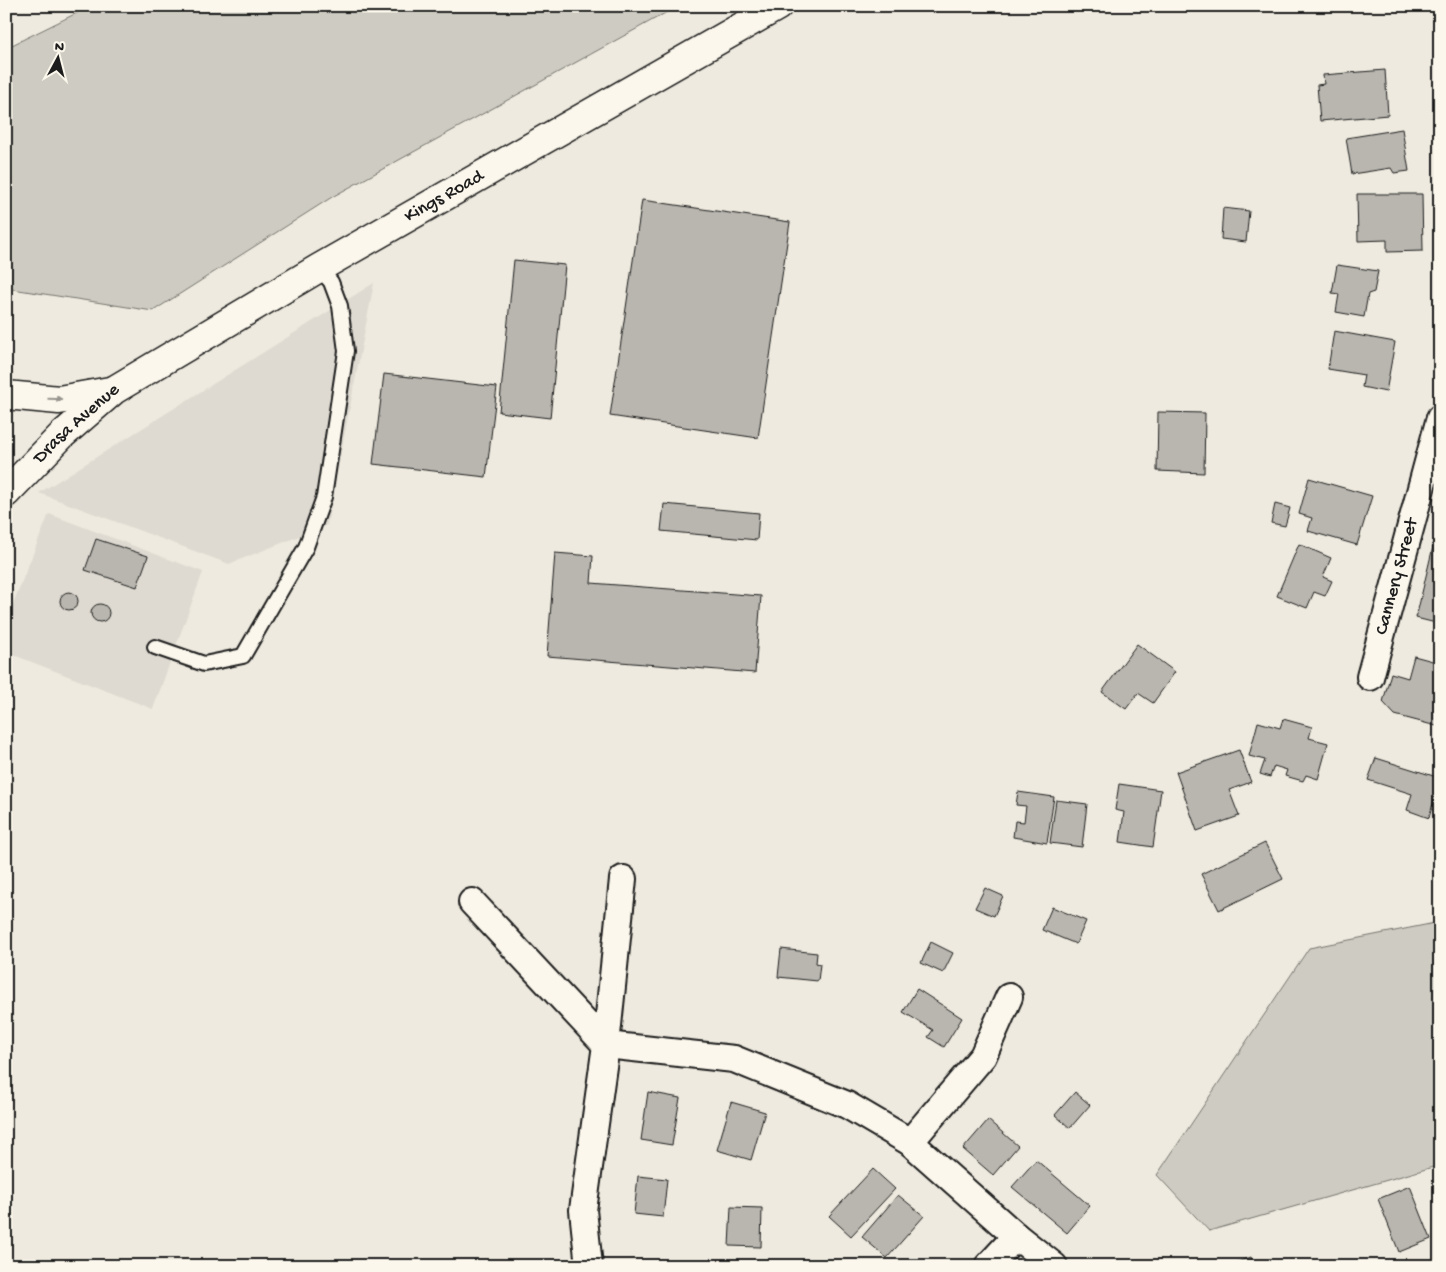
<svg xmlns="http://www.w3.org/2000/svg" width="1446" height="1272" viewBox="0 0 1446 1272" font-family="'Gochi Hand',sans-serif">
	<rect width="100%" height="100%" fill="#eeeadf"/>
	<filter id="ink" filterUnits="userSpaceOnUse"><feTurbulence type="fractalNoise" baseFrequency=".02" numOctaves="2"/><feDisplacementMap in="SourceGraphic" scale="10" xChannelSelector="R" yChannelSelector="G"/><feConvolveMatrix kernelMatrix="1 2 1 2 8 2 1 2 1" color-interpolation-filters="sRGB"/></filter>
	<g filter="url(#ink)">
		<g fill="#dedad1">
			<polygon points="374,283 327,525 229,564 39,493"/>
			<polygon points="49,514 203,572 153,709 6,652 6,621"/>
		</g>
		<g fill="#ceccc2" stroke="#75746f">
			<polygon points="91,6 678,6 332,197 153,311 6,288 6,48"/>
			<polygon points="1440,922 1440,1165 1209,1231 1157,1175 1309,948"/>
		</g>
		<g fill="#b9b6af" stroke="#1c1c1c">
			<polygon points="1385,70 1388,115 1320,121 1317,85 1324,84 1323,75"/>
			<polygon points="1402,129 1409,171 1394,173 1391,168 1352,174 1346,138"/>
			<polygon points="1357,194 1422,194 1423,251 1387,252 1387,240 1358,241"/>
			<polygon points="642,200 790,222 758,438 610,416"/>
			<polygon points="1223,208 1249,211 1246,242 1221,239"/>
			<polygon points="514,260 565,265 550,418 499,412"/>
			<polygon points="1337,265 1378,271 1374,292 1368,294 1364,317 1336,312 1339,294 1332,293"/>
			<polygon points="1334,331 1395,342 1386,392 1362,387 1364,375 1328,369"/>
			<polygon points="384,374 497,387 486,477 373,464"/>
			<polygon points="1158,412 1205,413 1204,473 1157,471"/>
			<polygon points="1309,478 1372,496 1357,545 1308,531 1312,518 1299,514"/>
			<polygon points="664,504 759,513 757,540 661,531"/>
			<polygon points="1275,504 1290,508 1285,526 1271,523"/>
			<polygon points="1436,534 1440,535 1440,624 1416,618"/>
			<polygon points="96,539 148,556 137,587 85,570"/>
			<polygon points="1299,544 1331,558 1323,577 1332,581 1325,596 1314,592 1307,608 1277,596"/>
			<polygon points="555,553 593,556 591,583 761,596 755,673 547,656"/>
			<circle cx="69" cy="601" r="9"/>
			<circle cx="100" cy="613" r="9"/>
			<polygon points="1137,644 1175,672 1153,703 1138,693 1126,709 1102,692"/>
			<polygon points="1414,656 1440,663 1440,727 1395,715 1383,702 1391,673 1408,678"/>
			<polygon points="1283,719 1312,727 1309,738 1328,743 1318,779 1306,775 1303,781 1285,776 1287,770 1274,766 1270,777 1260,774 1265,760 1249,756 1258,722 1280,728"/>
			<polygon points="1239,750 1251,782 1229,790 1239,816 1197,831 1176,772"/>
			<polygon points="1376,758 1440,778 1429,818 1407,810 1412,794 1368,780"/>
			<polygon points="1119,784 1161,790 1153,847 1120,842 1124,812 1115,810"/>
			<polygon points="1018,792 1054,797 1047,843 1013,837 1015,821 1024,822 1026,806 1016,805"/>
			<polygon points="1056,800 1087,804 1082,847 1050,843"/>
			<polygon points="1265,843 1283,879 1219,910 1201,874"/>
			<polygon points="985,888 1003,896 994,916 975,908"/>
			<polygon points="1052,907 1086,921 1076,944 1042,930"/>
			<polygon points="931,942 953,953 943,973 921,963"/>
			<polygon points="781,949 817,953 816,963 820,964 818,981 778,977"/>
			<polygon points="917,989 962,1018 944,1047 928,1037 933,1030 903,1012"/>
			<polygon points="648,1092 680,1098 672,1145 641,1140"/>
			<polygon points="1075,1092 1090,1105 1070,1128 1055,1115"/>
			<polygon points="731,1102 765,1112 751,1160 717,1150"/>
			<polygon points="988,1120 1018,1146 993,1175 963,1149"/>
			<polygon points="1036,1160 1090,1206 1067,1233 1012,1187"/>
			<polygon points="873,1169 895,1189 851,1236 829,1216"/>
			<polygon points="638,1176 667,1179 663,1217 634,1214"/>
			<polygon points="1410,1186 1431,1239 1399,1252 1378,1199"/>
			<polygon points="898,1195 924,1216 887,1258 862,1237"/>
			<polygon points="731,1207 762,1208 761,1247 729,1246"/>
			<polygon points="1251,1257 1254,1266 1227,1266"/>
		</g>
		<g fill="none" stroke-linecap="round" stroke-linejoin="round">
			<g stroke="#1c1c1c" stroke-width="18">
				<polyline id="service" points="155,647 204,664 243,656 306,547 324,497 346,351 340,306 331,282 319,268"/>
			</g>
			<g stroke="#1c1c1c" stroke-width="30">
				<g id="minor">
					<path id="s1" d="M 1370,677 L 1440,418"/>
					<polyline points="472,902 606,1045 734,1059 847,1105 910,1142 1016,1236 1054,1266"/>
					<polyline points="910,1142 983,1056 1009,997"/>
					<polyline points="589,1266 583,1210 606,1045 623,879"/>
					<polyline points="988,1266 1016,1236"/>
				</g>
			</g>
			<g stroke="#1c1c1c" stroke-width="31">
				<g id="trunk">
					<polyline points="6,395 59,400 110,391"/>
					<path id="s2" d="M 6,493 L 62,435 L 114,390 L 319,268 L 778,6"/>
				</g>
			</g>
			<use href="#service" stroke="#fbf7ec" stroke-width="14"/>
			<use href="#minor" stroke="#fbf7ec" stroke-width="26"/>
			<use href="#trunk" stroke="#fbf7ec" stroke-width="28"/>
		</g>
		<defs><path id="oneway-solid" d="M-6-.8H1V-3.2L6.5 0L1 3.2V.8H-6Z" transform="scale(1.25)"/></defs>
		<use fill="#97948e" href="#oneway-solid" transform="translate(55 399) rotate(1)"/>
	</g>
	<g text-anchor="middle" dominant-baseline="central" stroke-width="4.5" stroke-linejoin="round" paint-order="stroke">
		<g font-size="19" fill="#1c1c1c" stroke="#fbf7ec">
			<text stroke="none"><textPath href="#s2" startOffset="532">Kings Road</textPath></text>
			<text stroke="none"><textPath href="#s2" startOffset="99">Drasa Avenue</textPath></text>
			<text stroke="none"><textPath href="#s1" startOffset="104">Cannery Street</textPath></text>
		</g>
	</g>
	<rect width="1446" height="1272" fill="none" stroke="#fbf7ec" stroke-width="25"/>
	<rect x="12" y="12" width="1421" height="1247" fill="none" stroke="#1c1c1c" stroke-width="2" filter="url(#ink)"/>
	<g transform="translate(58 58) rotate(7)" stroke="#fbf7ec" stroke-width="4" paint-order="stroke">
	<path d="M0-4L9 19L0 12L-9 19Z" fill="#1c1c1c"/>
	<text y="-8" font-size="14" font-weight="bold" text-anchor="middle" fill="#1c1c1c">N</text>
	</g>
</svg>
